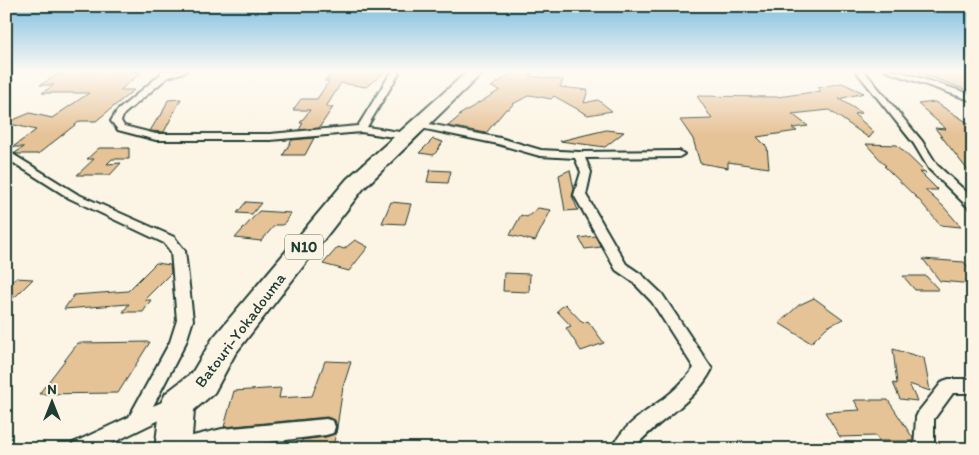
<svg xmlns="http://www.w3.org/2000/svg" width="979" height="455" viewBox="0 0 979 455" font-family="Itim,sans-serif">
	<rect width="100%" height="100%" fill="#fcf5e5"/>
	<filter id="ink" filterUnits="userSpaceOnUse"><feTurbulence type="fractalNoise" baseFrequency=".02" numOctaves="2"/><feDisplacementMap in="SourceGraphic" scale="10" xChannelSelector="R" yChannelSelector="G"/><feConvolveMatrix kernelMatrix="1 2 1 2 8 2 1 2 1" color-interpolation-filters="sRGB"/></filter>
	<g filter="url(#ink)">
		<g fill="#e6c297" stroke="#1f3d34">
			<polygon points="338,71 386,71 366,87 341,83 326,107 333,107 319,128 299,130 303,123 300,123 310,110 293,110 301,99 317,99 329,81 324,81"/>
			<polygon points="515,71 532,71 530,76 563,80 560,87 588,90 584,103 598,100 612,111 588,115 554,96 551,99 530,95 513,104 509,109 506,109 486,133 448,126 461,115 459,115 500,90 491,87"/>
			<polygon points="919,71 962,71 973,77 973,92 919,73"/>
			<polygon points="63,72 142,72 120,90 134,90 96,121 80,121 38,154 17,154 15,153 24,147 13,147 36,130 6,123 30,113 52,118 89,93 42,93 54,85 40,85"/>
			<polygon points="842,83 864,93 839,99 862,113 854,114 874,132 869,138 829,110 792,114 808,126 792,128 797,131 757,137 767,147 769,168 728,162 728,168 700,163 693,139 680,120 712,119 697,96 777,97 821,91 817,88"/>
			<polygon points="181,99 164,132 150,131 159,116 161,116 168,100"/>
			<polygon points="935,102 973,126 973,177 935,128 946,129 918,104"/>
			<polygon points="606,130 624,132 605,147 560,141"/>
			<polygon points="314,138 305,155 283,155 292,140"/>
			<polygon points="433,139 443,142 434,155 419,153"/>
			<polygon points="866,144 897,145 926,173 920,172 938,190 925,190 943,206 961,227 940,225 920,201 884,166 886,166"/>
			<polygon points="99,148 129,148 129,159 112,159 107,164 121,163 110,175 77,175 94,159 87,159"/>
			<polygon points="430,170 451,171 448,183 427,182"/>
			<polygon points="570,170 574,189 572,196 578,210 565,211 559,175"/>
			<polygon points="246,202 261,203 252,214 237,213"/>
			<polygon points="391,202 411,204 405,224 382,223"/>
			<polygon points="538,208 551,210 535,241 510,235 521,215 527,217"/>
			<polygon points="259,211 291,213 283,225 275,225 261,241 235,238"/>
			<polygon points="595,236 601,247 585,249 579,238"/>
			<polygon points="355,240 368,247 349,271 323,264 338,247 344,249"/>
			<polygon points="923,259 964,262 973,273 973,284 940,281"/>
			<polygon points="156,263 170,265 171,273 144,300 151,300 143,312 123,312 129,304 64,309 74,295 128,291"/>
			<polygon points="504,273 530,274 529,292 503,291"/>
			<polygon points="903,276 926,276 939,290 915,290"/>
			<polygon points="15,278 33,279 15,297 6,297 6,287"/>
			<polygon points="814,298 843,319 827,327 811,343 779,323 799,305"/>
			<polygon points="565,304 583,323 588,321 604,343 581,351 566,328 571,326 557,311"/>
			<polygon points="150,342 118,393 39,394 78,343"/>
			<polygon points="893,349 924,358 930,391 909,384 917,401 900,399 893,383 897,384"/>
			<polygon points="325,361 351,362 343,387 336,434 332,449 299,449 302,440 326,437 335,434 337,428 335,420 327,417 224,427 234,391 281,388 279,398 312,396"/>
			<polygon points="854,400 888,400 913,438 913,441 879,441 876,436 840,437 825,412 860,410"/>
		</g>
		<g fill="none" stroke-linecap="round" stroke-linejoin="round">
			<g stroke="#1f3d34" stroke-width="4">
				<g id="street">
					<polygon points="161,71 187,71 168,77 124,114 121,121 124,126 156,134 270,134 358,126 392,71 396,71 399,73 367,127 406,133 411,136 406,139 361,132 270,140 156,140 118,130 111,121 117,111 161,74"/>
					<polygon points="856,71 864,71 922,141 937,165 973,198 973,208 969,208 929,169 914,144"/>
					<polygon points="886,71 898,71 973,95 973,101"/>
					<path d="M 419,122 L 500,138 L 541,150 L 579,152 L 679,151 L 684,154 L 679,157 L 585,158 L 591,172 L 586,195 L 626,264 L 642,275 L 662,294 L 712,369 C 695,403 657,420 633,449 L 612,449 C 623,422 653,409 673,391 C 681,384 688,376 694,368 L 652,302 L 632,281 L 616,270 L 574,195 L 581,172 L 575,158 L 540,156 L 498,144 L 416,127 L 416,123 Z"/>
					<polygon points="6,150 77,194 174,237 185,251 193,320 186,342 153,406 176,396 182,399 185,404 182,409 100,449 71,449 73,443 129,417 170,342 177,320 171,252 164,243 69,198 6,158"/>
					<polygon points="949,379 973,379 973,393 953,393 934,419 934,449 914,449 916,417 919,411 943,381"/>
					<polygon points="326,419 333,421 335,427 333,433 326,435 213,449 167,449 169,443 176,440 222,429"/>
				</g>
			</g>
			<g stroke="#1f3d34" stroke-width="4">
				<polygon id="highway" points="468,71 484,71 363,189 235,354 214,393 194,410 191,449 155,449 161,403 166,393 192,373 213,338 347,179"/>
			</g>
			<use href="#street" fill="#fcf5e5" fill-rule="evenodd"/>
			<use href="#highway" fill="#fcf5e5" fill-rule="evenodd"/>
		</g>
	</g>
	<linearGradient id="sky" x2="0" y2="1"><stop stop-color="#7dbee1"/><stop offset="0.53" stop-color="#fefaf3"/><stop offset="1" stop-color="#fefaf3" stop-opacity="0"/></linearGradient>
	<rect width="979" height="135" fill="url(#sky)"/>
	<g text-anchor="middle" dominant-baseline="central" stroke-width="4" stroke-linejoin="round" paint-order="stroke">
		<rect fill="#fcf5e5" stroke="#617469" stroke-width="1" x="285" y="234.5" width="38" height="25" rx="4"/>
		<g font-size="15" font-weight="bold" fill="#1f3d34">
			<text x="304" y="247">N10</text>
		</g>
		<g font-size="16" fill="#1f3d34" stroke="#fcf5e5">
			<text transform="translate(240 330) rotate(-53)">Batouri-Yokadouma</text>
		</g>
	</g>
	<rect width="979" height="455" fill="none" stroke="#fcf5e5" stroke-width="25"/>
	<rect x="12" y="12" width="954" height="430" fill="none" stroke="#1f3d34" stroke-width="2" filter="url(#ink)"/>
	<g transform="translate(52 402)" stroke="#fcf5e5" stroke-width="4" paint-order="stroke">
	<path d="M0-4L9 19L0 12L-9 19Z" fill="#1f3d34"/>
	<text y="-8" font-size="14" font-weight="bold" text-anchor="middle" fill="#1f3d34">N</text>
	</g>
</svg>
